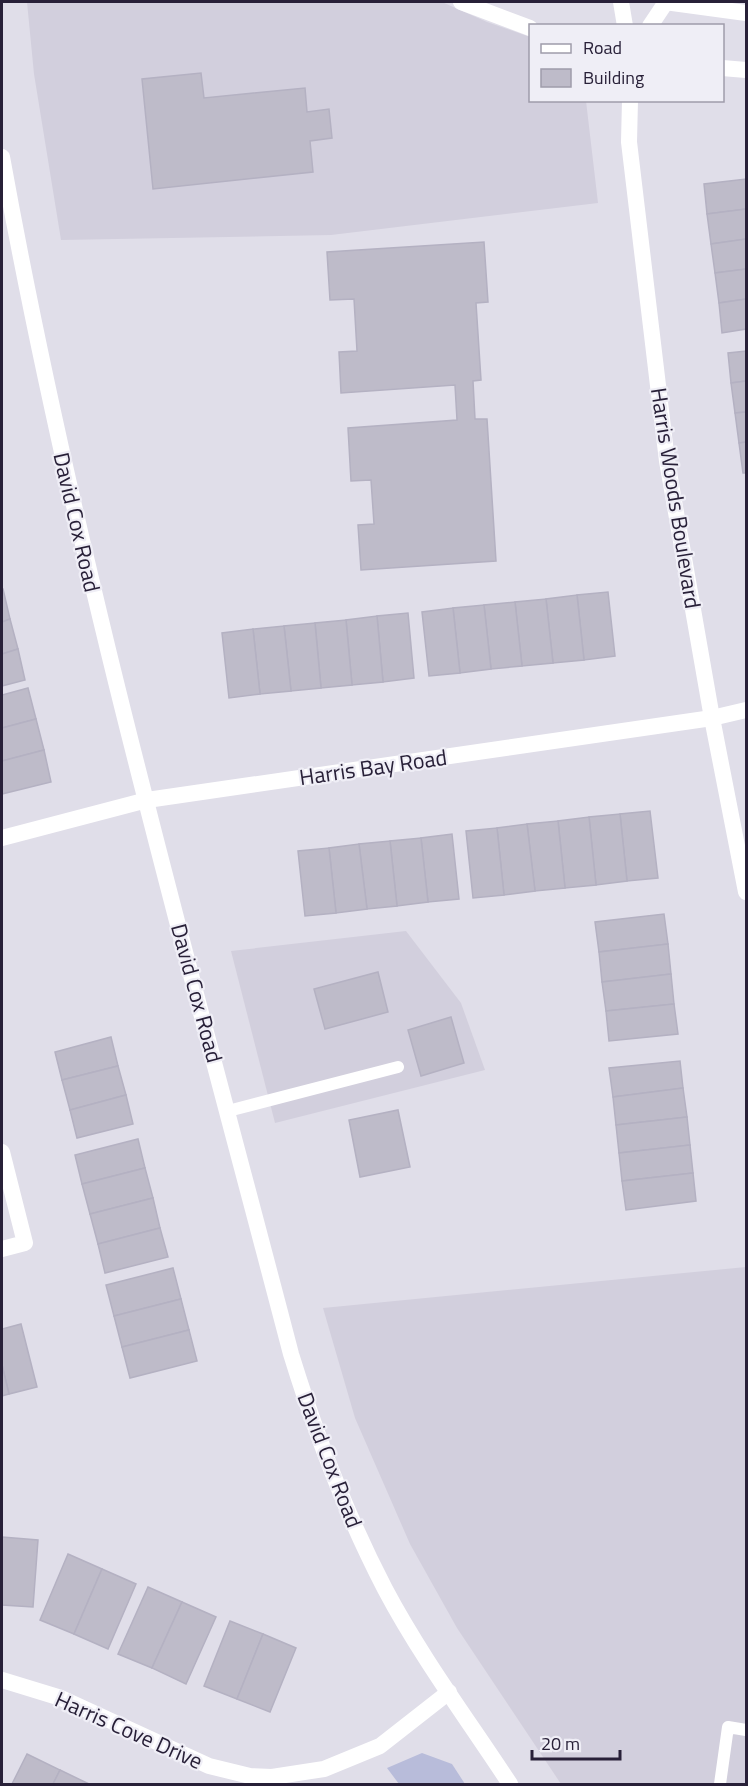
<svg xmlns="http://www.w3.org/2000/svg" width="748" height="1786" viewBox="0 0 748 1786" font-family="'Titillium Web',sans-serif">
	<rect width="100%" height="100%" fill="#e0dee9"/>
	<g fill="#d2cfdd">
		<polygon points="27,2 442,2 487,22 530,37 530,100 586,101 598,203 331,235 61,240 34,74"/>
		<polygon points="406,931 461,1003 485,1070 275,1123 231,951"/>
		<polygon points="746,1267 746,1784 561,1784 457,1628 410,1544 355,1418 323,1308"/>
	</g>
	<polygon fill="#b8bcda" points="422,1753 452,1764 465,1784 399,1784 387,1768"/>
	<g fill="#bebbc9" stroke="#b4b1c2" stroke-width="1.5">
		<polygon points="201,73 204,98 305,88 307,112 329,109 332,138 310,141 313,172 153,189 142,79"/>
		<polygon points="746,179 746,209 707,214 704,184"/>
		<polygon points="746,209 746,239 711,244 707,214"/>
		<polygon points="746,239 746,269 715,273 711,244"/>
		<polygon points="484,242 488,302 476,303 481,380 473,381 475,419 487,419 496,561 361,570 358,525 374,524 371,480 351,481 348,428 457,420 455,385 341,393 339,352 357,351 354,299 330,300 327,252"/>
		<polygon points="746,269 746,299 719,303 715,273"/>
		<polygon points="746,299 746,329 722,333 719,303"/>
		<polygon points="746,351 746,381 731,383 728,353"/>
		<polygon points="746,381 746,412 735,413 731,383"/>
		<polygon points="746,412 746,442 739,443 735,413"/>
		<polygon points="746,442 746,473 743,473 739,443"/>
		<polygon points="3,589 10,619 2,622 2,589"/>
		<polygon points="608,592 615,656 584,660 577,595"/>
		<polygon points="577,595 584,660 553,663 546,599"/>
		<polygon points="546,599 553,663 522,666 515,602"/>
		<polygon points="515,602 522,666 491,669 484,605"/>
		<polygon points="484,605 491,669 460,673 453,608"/>
		<polygon points="453,608 460,673 429,676 422,612"/>
		<polygon points="408,613 414,678 383,682 377,616"/>
		<polygon points="377,616 383,682 352,685 346,620"/>
		<polygon points="10,619 18,649 2,654 2,622"/>
		<polygon points="346,620 352,685 321,688 315,623"/>
		<polygon points="315,623 321,688 291,691 284,626"/>
		<polygon points="284,626 291,691 260,694 253,629"/>
		<polygon points="253,629 260,694 229,698 222,633"/>
		<polygon points="18,649 25,680 2,686 2,654"/>
		<polygon points="28,688 36,719 2,728 2,695"/>
		<polygon points="36,719 44,750 2,761 2,728"/>
		<polygon points="44,750 51,782 2,794 2,761"/>
		<polygon points="650,811 658,878 627,881 620,814"/>
		<polygon points="620,814 627,881 596,885 589,817"/>
		<polygon points="589,817 596,885 565,888 558,821"/>
		<polygon points="558,821 565,888 535,891 527,824"/>
		<polygon points="527,824 535,891 504,895 497,828"/>
		<polygon points="497,828 504,895 473,898 466,831"/>
		<polygon points="452,834 459,899 428,902 421,838"/>
		<polygon points="421,838 428,902 397,906 390,841"/>
		<polygon points="390,841 397,906 367,909 359,844"/>
		<polygon points="359,844 367,909 336,913 329,848"/>
		<polygon points="329,848 336,913 305,916 298,851"/>
		<polygon points="664,914 668,944 599,952 595,922"/>
		<polygon points="668,944 671,974 602,982 599,952"/>
		<polygon points="378,972 388,1012 325,1029 314,989"/>
		<polygon points="671,974 674,1004 606,1011 602,982"/>
		<polygon points="674,1004 678,1034 609,1041 606,1011"/>
		<polygon points="451,1017 464,1063 421,1076 408,1030"/>
		<polygon points="111,1037 118,1066 62,1080 55,1052"/>
		<polygon points="680,1061 683,1088 613,1097 609,1068"/>
		<polygon points="118,1066 126,1095 70,1110 62,1080"/>
		<polygon points="683,1088 687,1117 616,1125 613,1097"/>
		<polygon points="126,1095 133,1124 77,1138 70,1110"/>
		<polygon points="398,1110 410,1167 360,1177 349,1120"/>
		<polygon points="687,1117 690,1145 619,1153 616,1125"/>
		<polygon points="138,1139 145,1168 82,1184 75,1155"/>
		<polygon points="690,1145 693,1173 622,1181 619,1153"/>
		<polygon points="145,1168 153,1198 90,1214 82,1184"/>
		<polygon points="693,1173 696,1201 626,1210 622,1181"/>
		<polygon points="153,1198 160,1228 98,1244 90,1214"/>
		<polygon points="160,1228 168,1257 105,1273 98,1244"/>
		<polygon points="173,1268 181,1299 114,1316 106,1285"/>
		<polygon points="181,1299 189,1330 122,1347 114,1316"/>
		<polygon points="21,1324 37,1387 9,1394 2,1365 2,1329"/>
		<polygon points="189,1330 197,1361 130,1378 122,1347"/>
		<polygon points="2,1365 9,1394 2,1396"/>
		<polygon points="2,1537 38,1540 33,1607 2,1605"/>
		<polygon points="68,1554 102,1569 74,1634 40,1620"/>
		<polygon points="102,1569 136,1584 108,1649 74,1634"/>
		<polygon points="148,1587 182,1602 152,1668 118,1654"/>
		<polygon points="182,1602 216,1617 186,1684 152,1668"/>
		<polygon points="230,1621 263,1634 237,1699 204,1686"/>
		<polygon points="263,1634 296,1648 270,1712 237,1699"/>
		<polygon points="27,1754 60,1770 53,1784 12,1784"/>
		<polygon points="60,1770 89,1784 53,1784"/>
	</g>
	<g fill="none" stroke-linecap="round" stroke-linejoin="round">
		<g stroke="#fff" stroke-width="12">
			<polyline points="228,1111 398,1067"/>
			<polyline points="720,1784 728,1727 746,1730"/>
		</g>
		<g stroke="#fff" stroke-width="16">
			<polyline points="621,2 625,26"/>
			<polyline points="650,26 666,2"/>
			<polyline points="630,100 629,142 667,461 712,718 746,892"/>
			<polyline points="2,838 147,800 712,718 746,710"/>
			<polyline points="2,1152 25,1243 2,1249"/>
			<polyline points="2,1680 61,1698 209,1766 250,1776 272,1777 324,1769 380,1746 449,1692"/>
		</g>
		<g stroke="#fff" stroke-width="16">
			<polyline points="461,2 530,28"/>
			<polyline points="665,2 746,13"/>
			<polyline points="722,68 746,70"/>
		</g>
		<path stroke="#fff" stroke-width="16" d="M 2,157 C 75,561 187,956 291,1354 C 316,1435 346,1514 385,1589 C 421,1657 468,1720 510,1784"/>
	</g>
	<g text-anchor="middle" dominant-baseline="central" stroke-width="4.5" stroke-linejoin="round" paint-order="stroke">
		<g font-size="22" fill="#282038" stroke="#efeef6">
			<text transform="translate(676 498) rotate(81)">Harris Woods Boulevard</text>
			<text transform="translate(77 522) rotate(77)">David Cox Road</text>
			<text transform="translate(373 767) rotate(-8)">Harris Bay Road</text>
			<text transform="translate(197 993) rotate(75)">David Cox Road</text>
			<text transform="translate(330 1460) rotate(69)">David Cox Road</text>
			<text transform="translate(129 1730) rotate(24)">Harris Cove Drive</text>
		</g>
	</g>
	<rect width="748" height="1786" fill="none" stroke="#282038" stroke-width="6"/>
	<rect x="529" y="24" width="195" height="78" fill="#efeef6" stroke="#9f9caa" stroke-width="1.5"/>
	<rect x="541" y="44" width="30" height="9" fill="#ffffff" stroke="#9f9caa" stroke-width="1.5"/>
	<text x="583" y="54" font-size="18" fill="#282038">Road</text>
	<rect x="541" y="69" width="30" height="18" fill="#bebbc9" stroke="#9f9caa" stroke-width="1.5"/>
	<text x="583" y="84" font-size="18" fill="#282038">Building</text>
	<path d="M532 1750v9h88v-9" fill="none" stroke="#282038" stroke-width="3"/>
	<text x="541" y="1750" font-size="18" fill="#282038" stroke="#efeef6" stroke-width="4.5" paint-order="stroke">20 m</text>
</svg>
